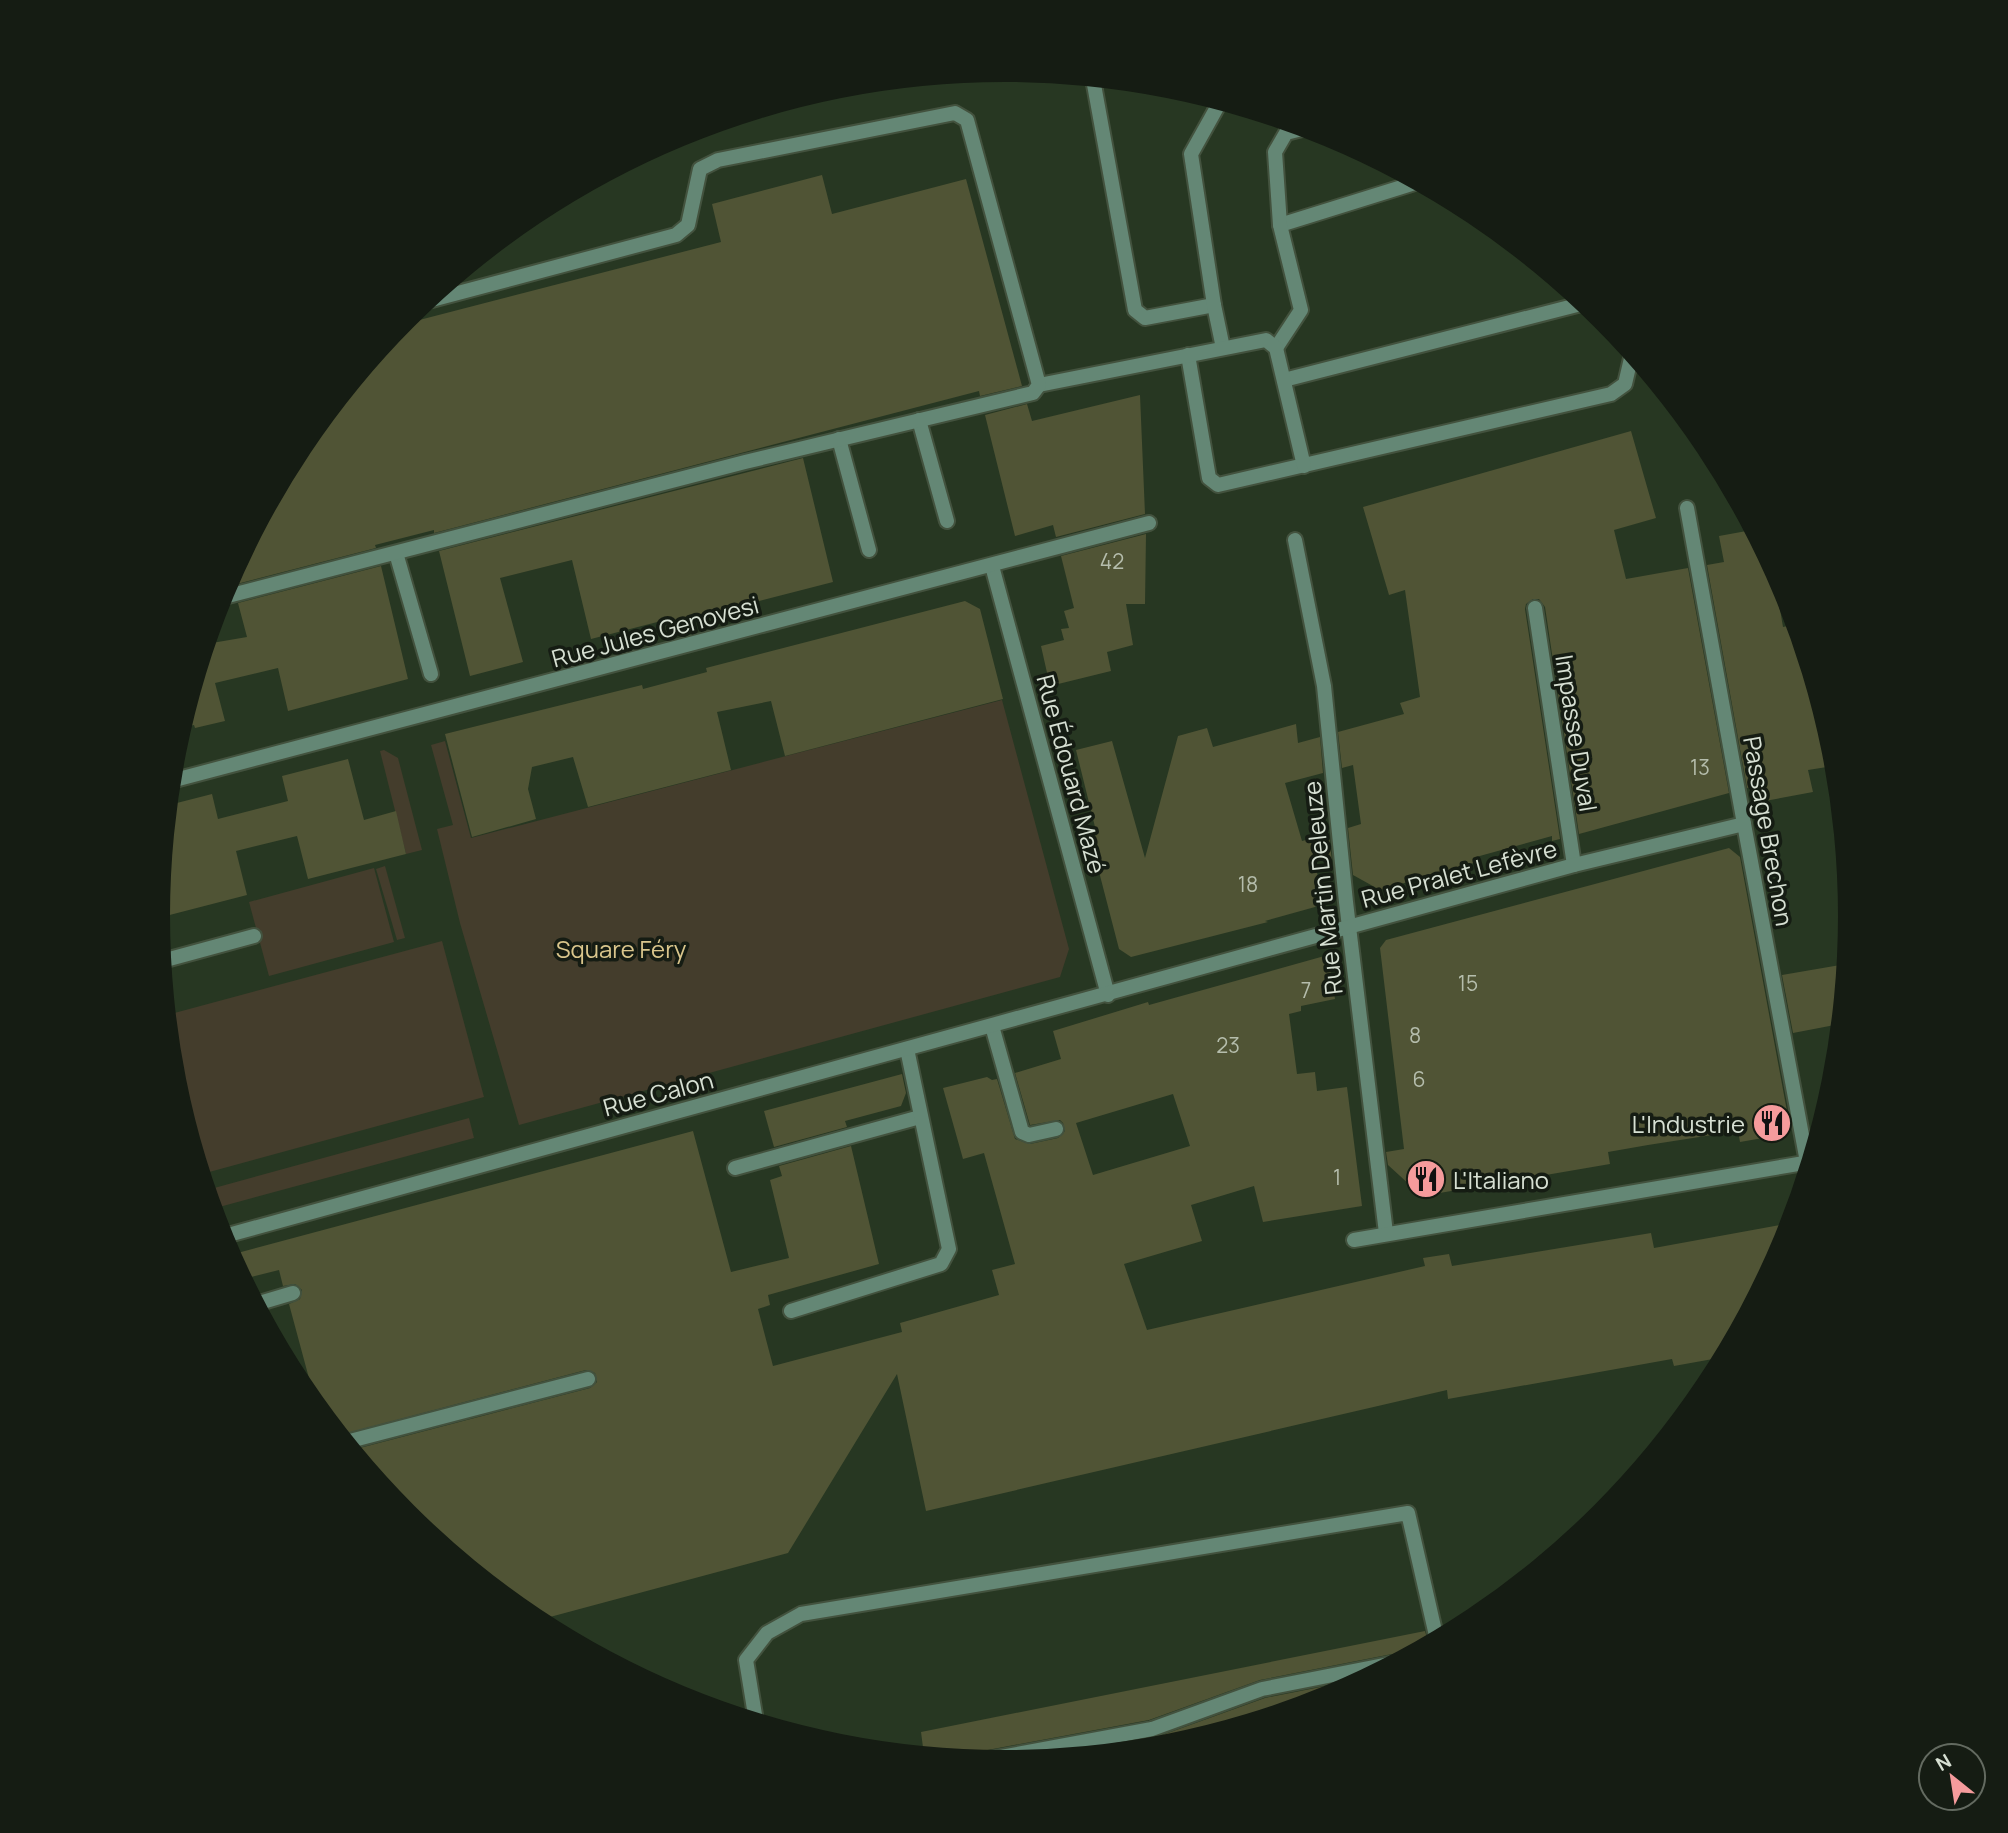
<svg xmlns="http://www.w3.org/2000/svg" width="2008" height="1833" viewBox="0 0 2008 1833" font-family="Manrope,sans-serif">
	<rect width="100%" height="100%" fill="#273722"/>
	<g fill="#443d2c">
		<polygon points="1002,700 1069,949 1060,977 519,1125 460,923 437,829 453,825 431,745 445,741 471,838"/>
		<polygon points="384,750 398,758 422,850 406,854 380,751"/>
		<polygon points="385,866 405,938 397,940 376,869"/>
		<polygon points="374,868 394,942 269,976 249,902"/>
		<polygon points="442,941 484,1097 202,1174 174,1081 167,1015"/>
		<polygon points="469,1118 474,1138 212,1209 207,1190"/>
	</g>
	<g fill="#505435" fill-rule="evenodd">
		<polygon points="822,175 832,214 966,179 1022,386 980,396 979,391 434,533 434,530 375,545 376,548 233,585 231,576 300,446 400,325 721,242 712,204"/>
		<polygon points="1140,395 1145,514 1056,537 1053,525 1015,536 985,415 1027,404 1032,421"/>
		<polygon points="1631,431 1656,518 1614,530 1626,579 1688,568 1729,793 1579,834 1545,607 1539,599 1533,599 1526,604 1525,609 1560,839 1552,841 1552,836 1476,857 1477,862 1380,890 1353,875 1348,828 1361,824 1353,765 1342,768 1338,732 1404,714 1400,703 1420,697 1405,590 1389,595 1363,507"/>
		<polygon points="803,458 833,582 670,624 669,619 591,639 572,560 500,578 523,662 470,676 439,551"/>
		<polygon points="1752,530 1773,568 1783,627 1796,624 1810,673 1808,673 1827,767 1808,770 1813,792 1754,803 1751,787 1747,788 1707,565 1724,562 1719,536"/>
		<polygon points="1146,534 1145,604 1126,604 1133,645 1107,652 1111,671 1050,686 1041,646 1064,640 1061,629 1069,628 1064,611 1074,608 1061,556"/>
		<polygon points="381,566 408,679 288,711 278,668 215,683 225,721 195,728 194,725 181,728 206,644 247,637 238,603"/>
		<polygon points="965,601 980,609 1003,699 785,756 771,701 717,712 731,770 588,807 573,757 532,767 528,789 536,819 472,837 445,734 642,685 643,689 707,672 706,668"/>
		<polygon points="1296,724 1298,743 1320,737 1323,773 1285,783 1302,841 1329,834 1332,862 1314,852 1321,899 1315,907 1265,921 1268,922 1131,957 1119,949 1090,837 1097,835 1076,750 1112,741 1145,858 1178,736 1207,728 1213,747"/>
		<polygon points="348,759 364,820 396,811 406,854 308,879 297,836 236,851 247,895 158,918 169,805 212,794 218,819 288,801 282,776"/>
		<polygon points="1729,848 1740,857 1789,1122 1780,1135 1740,1142 1738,1131 1648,1145 1608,1152 1610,1164 1422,1196 1388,1165 1386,1152 1404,1149 1380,948 1386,940"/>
		<path d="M 1328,955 L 1335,999 L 1301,1006 L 1301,1011 L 1289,1014 L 1297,1074 L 1315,1072 L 1317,1091 L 1347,1087 L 1362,1206 L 1263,1222 L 1254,1186 L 1191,1205 L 1202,1241 L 1124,1264 L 1147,1330 L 1425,1266 L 1423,1258 L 1449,1254 L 1452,1266 L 1651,1233 L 1654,1248 L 1780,1225 L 1783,1246 L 1724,1357 L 1674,1366 L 1672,1359 L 1448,1399 L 1447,1390 L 926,1511 L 897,1374 L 788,1553 L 535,1621 L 406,1515 L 352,1450 L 590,1388 L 597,1382 L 595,1373 L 586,1370 L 340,1435 L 317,1408 L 289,1304 L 300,1299 L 302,1290 L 295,1284 L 283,1286 L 279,1270 L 243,1279 L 230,1255 L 693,1131 L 731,1272 L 789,1258 L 770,1180 L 782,1176 L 779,1166 L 851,1146 L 879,1264 L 768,1295 L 770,1305 L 758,1309 L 773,1366 L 902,1332 L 900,1323 L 999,1295 L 992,1270 L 1015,1264 L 984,1153 L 963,1159 L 943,1088 L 987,1077 L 992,1080 L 997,1079 L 1015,1139 L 1030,1144 L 1058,1138 L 1065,1131 L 1063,1123 L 1060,1120 L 1030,1125 L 1015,1073 L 1061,1059 L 1053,1031 L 1148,1002 L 1149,1005 ZM 1173,1094 L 1190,1146 L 1093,1175 L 1076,1123 Z"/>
		<polygon points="1846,964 1840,1024 1793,1033 1782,975"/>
		<polygon points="902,1074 906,1093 901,1106 845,1121 847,1127 774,1147 764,1111"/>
		<polygon points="1425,1631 1429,1645 1402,1659 1398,1654 1392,1654 1260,1680 1149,1720 977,1752 972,1754 970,1760 924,1755 921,1732"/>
		<polygon points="1366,1678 1328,1699 1169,1747 1041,1759 1154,1738 1265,1698"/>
	</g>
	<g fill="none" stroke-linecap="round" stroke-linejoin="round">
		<g stroke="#43523e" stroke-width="18">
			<g id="lane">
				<polyline points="1093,79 1135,310 1145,318 1214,305"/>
				<polyline points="1220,102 1191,154 1214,305 1223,348"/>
				<polyline points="1280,225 1418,182"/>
				<polyline points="1276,348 1301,310 1280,225 1275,152 1286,133 1306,128"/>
				<polyline points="1188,355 1209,478 1218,485 1611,394 1625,384 1632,354"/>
				<polyline points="1284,380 1585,303"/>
				<polyline points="1039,385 1266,340 1276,348 1304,466"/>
				<polyline points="919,420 947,521"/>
				<polyline points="839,439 869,550"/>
				<polyline points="1687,508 1744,824"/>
				<polyline points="396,553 431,674"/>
				<polyline points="220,598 745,462 1033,393 1039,385 967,120 955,113 718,160 700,169 688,225 676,235 424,302"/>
				<polyline points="1535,608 1574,865"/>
				<polyline points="162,961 254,936"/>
				<polyline points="992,1026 1022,1132 1029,1135 1056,1129"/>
				<polyline points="735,1168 920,1117"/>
				<polyline points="256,1304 293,1293"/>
				<polyline points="791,1311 941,1264 949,1249 907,1049"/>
				<polyline points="346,1442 588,1379"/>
				<polyline points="756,1721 746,1660 767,1633 801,1614 1408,1513 1437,1640"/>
				<polyline points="979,1761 1152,1729 1262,1689 1394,1663"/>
			</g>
		</g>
		<g stroke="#43523e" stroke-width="18">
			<g id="street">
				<polyline points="1295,540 1324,686 1346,902 1386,1233"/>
				<polyline points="992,566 1108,995"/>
				<polyline points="171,781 1149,523"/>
				<polyline points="221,1237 1574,865 1744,824 1807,1162"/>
				<polyline points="1354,1240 1810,1162"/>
			</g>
		</g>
		<use href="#lane" stroke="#648775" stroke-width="14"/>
		<use href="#street" stroke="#648775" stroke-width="14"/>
	</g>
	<defs>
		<g id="restaurant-disc" transform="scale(2.0125)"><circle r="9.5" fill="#f59b9c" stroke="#151c13"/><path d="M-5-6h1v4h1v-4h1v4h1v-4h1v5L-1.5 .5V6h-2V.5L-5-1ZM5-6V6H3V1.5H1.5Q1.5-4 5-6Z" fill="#111"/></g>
	</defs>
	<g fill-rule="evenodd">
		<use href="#restaurant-disc" x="1772" y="1123"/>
		<use href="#restaurant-disc" x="1426" y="1179"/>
	</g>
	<g text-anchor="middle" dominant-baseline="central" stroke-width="7" stroke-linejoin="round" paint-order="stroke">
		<g font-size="21" fill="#b5bdac">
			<text x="1112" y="561">42</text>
			<text x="1700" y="767">13</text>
			<text x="1248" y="884">18</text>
			<text x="1468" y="983">15</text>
			<text x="1306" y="990">7</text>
			<text x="1415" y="1035">8</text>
			<text x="1228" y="1045">23</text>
			<text x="1419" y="1079">6</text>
			<text x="1337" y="1177">1</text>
		</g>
		<g font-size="24" fill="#d7e0d3" stroke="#151c13">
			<text transform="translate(655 631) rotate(-15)">Rue Jules Genovesi</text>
			<text transform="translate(1577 733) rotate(81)">Impasse Duval</text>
			<text transform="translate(1072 774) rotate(75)">Rue Édouard Mazé</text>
			<text transform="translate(1769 831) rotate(80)">Passage Brechon</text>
			<text transform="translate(1459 873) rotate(-15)">Rue Pralet Lefèvre</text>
			<text transform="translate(1322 888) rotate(-96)">Rue Martin Deleuze</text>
			<text transform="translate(658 1093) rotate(-15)">Rue Calon</text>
		</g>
		<g font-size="24" fill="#dac68c" stroke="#151c13">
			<text x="621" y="948">Square Féry</text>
		</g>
		<g font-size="24" fill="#d7e0d3" stroke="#151c13" text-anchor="end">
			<text x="1745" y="1123">L'Industrie</text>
			<text x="1453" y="1179" text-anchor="start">L'Italiano</text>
		</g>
	</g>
	<path d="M0 0H2008V1833H0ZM170 916a834 834 0 1 1 1668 0a834 834 0 1 1-1668 0Z" fill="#151c13" fill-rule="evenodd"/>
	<g transform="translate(1952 1777) rotate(330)"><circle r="33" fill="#151c13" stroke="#636a60" stroke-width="2"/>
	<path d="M0-5L12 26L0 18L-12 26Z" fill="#f59b9c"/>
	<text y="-10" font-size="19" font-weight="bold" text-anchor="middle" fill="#d7e0d3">N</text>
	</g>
</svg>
